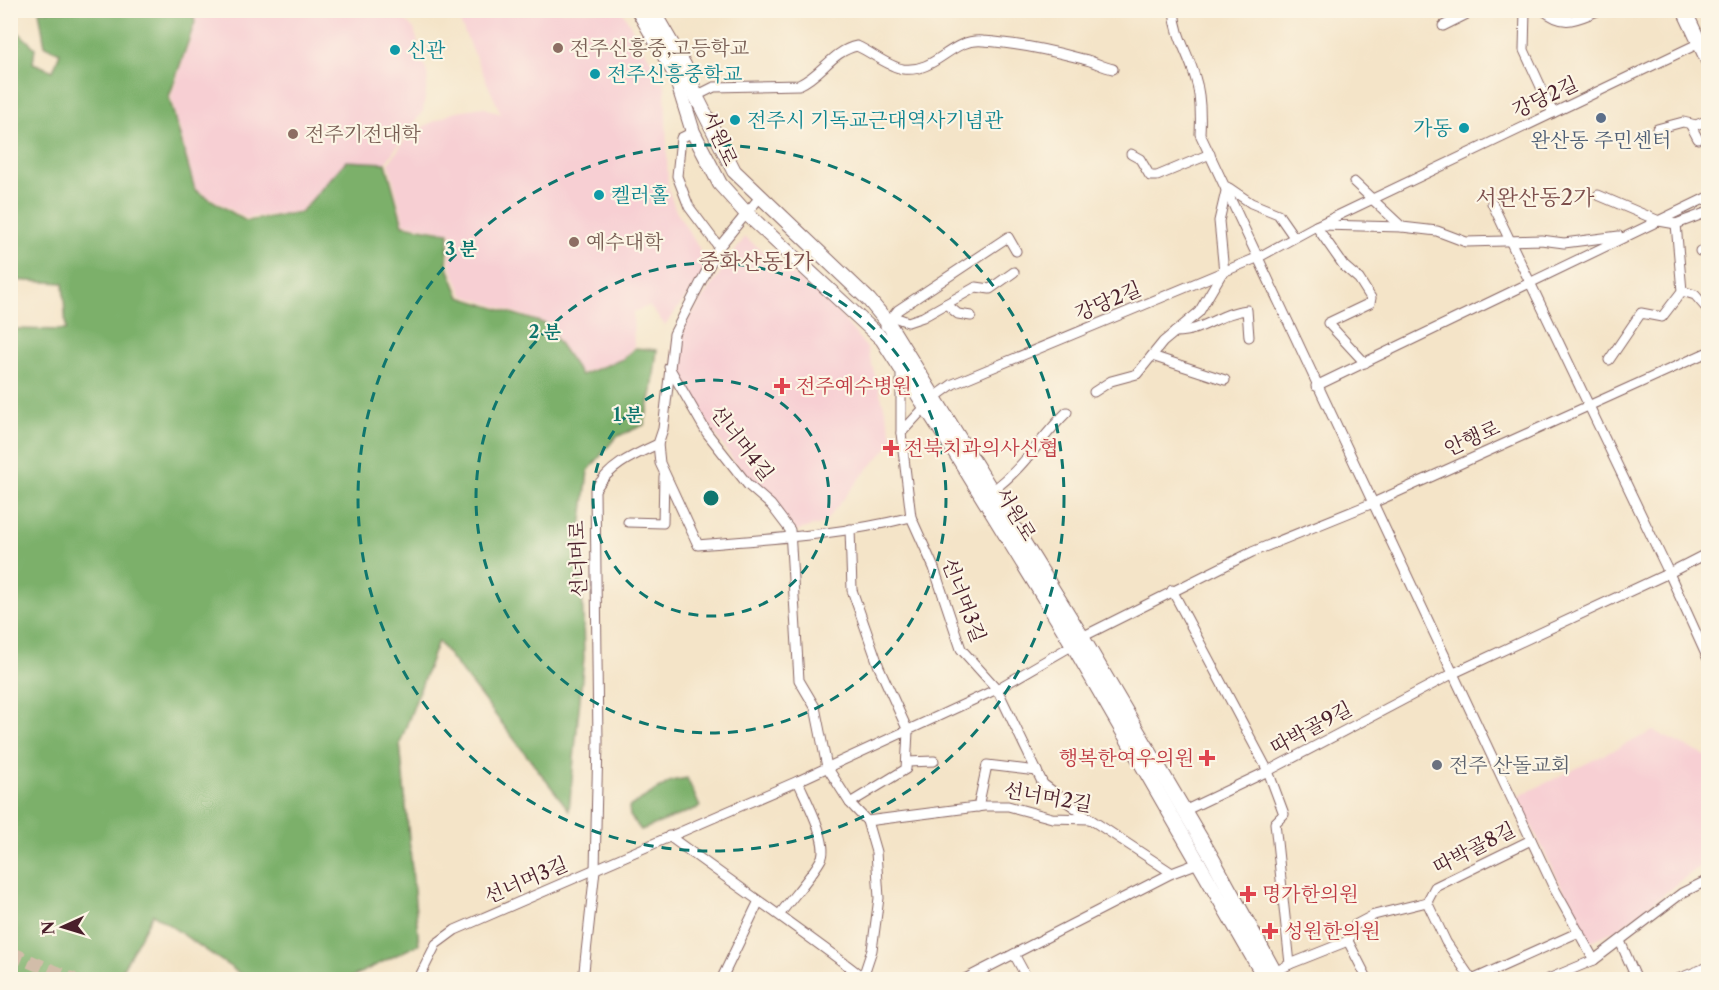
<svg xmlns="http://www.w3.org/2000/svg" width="1719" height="990" viewBox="0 0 1719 990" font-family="'Libre Caslon Text','Noto Serif KR',serif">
	<rect width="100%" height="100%" fill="#fcf5e5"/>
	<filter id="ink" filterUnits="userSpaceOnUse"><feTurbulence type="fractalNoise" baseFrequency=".0167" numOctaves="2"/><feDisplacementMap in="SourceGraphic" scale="12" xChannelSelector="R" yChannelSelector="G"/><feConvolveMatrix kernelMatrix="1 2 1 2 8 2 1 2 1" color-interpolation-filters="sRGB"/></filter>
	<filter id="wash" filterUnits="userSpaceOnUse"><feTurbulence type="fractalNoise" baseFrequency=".008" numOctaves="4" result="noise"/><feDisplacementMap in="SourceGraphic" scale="24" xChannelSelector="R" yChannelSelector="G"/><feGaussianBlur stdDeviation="1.35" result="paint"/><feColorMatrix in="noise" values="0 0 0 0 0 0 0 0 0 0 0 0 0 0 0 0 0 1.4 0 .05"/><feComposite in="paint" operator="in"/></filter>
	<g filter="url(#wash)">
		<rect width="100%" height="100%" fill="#f4e4c8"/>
		<g fill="#f7cfd3">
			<polygon points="193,11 396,11 414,29 428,77 423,111 386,162 346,161 300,211 246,218 196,189 171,97 196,23"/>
			<polygon points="455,11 622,11 665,85 668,189 676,211 699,248 704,274 665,325 649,306 633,312 634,346 623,358 581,373 547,323 463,295 450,265 451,232 404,223 389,163 404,141 426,125 457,111 483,107 501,114"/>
			<polygon points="745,237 832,305 867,348 894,441 866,471 824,523 796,531 733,460 697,408 674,364 673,341"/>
			<polygon points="1653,731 1708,757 1708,860 1619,929 1589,942 1517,797"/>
		</g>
		<g fill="#7bb06b" stroke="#62684b" stroke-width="1.5">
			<polygon points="39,11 192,11 195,22 169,97 195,190 246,221 301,212 346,161 386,163 403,225 449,233 447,265 460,297 546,324 581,375 623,359 635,348 657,350 652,391 644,425 616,437 588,471 581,529 584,658 569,810 438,641 400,743 419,944 348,979 248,979 153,914 117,979 11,979 11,329 66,330 63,283 11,280 11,37 14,28 35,48 33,63 53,71 60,53 45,46"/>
			<polygon points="687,778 700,807 641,830 630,816 629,807 671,781"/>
		</g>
	</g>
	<g filter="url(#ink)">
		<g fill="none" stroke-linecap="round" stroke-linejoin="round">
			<polyline stroke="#d2bda9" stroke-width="14" stroke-dasharray="14 7" stroke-linecap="butt" points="10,953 74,980"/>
			<g stroke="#866462" stroke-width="11">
				<g id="street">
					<path d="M 1174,10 C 1176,38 1188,52 1195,77 C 1201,95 1201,115 1200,134 L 1510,795 L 1554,888 L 1594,960"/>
					<polyline points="1525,10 1524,50 1553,113"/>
					<path d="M 1543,10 C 1565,28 1576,19 1600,10"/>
					<polyline points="1443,26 1475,10"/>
					<path d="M 696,96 L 714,87 L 799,85 C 822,75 832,51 857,46 C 871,52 889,67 903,69 C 937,73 950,38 983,41 C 1014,43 1053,51 1083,59 C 1094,61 1102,67 1113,69"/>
					<polyline points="1690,124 1698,139"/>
					<polyline points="1657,129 1683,122 1696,125 1708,120"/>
					<polyline points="693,132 681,138 677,176 689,207 719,247"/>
					<polyline points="1131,154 1140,159 1150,176 1157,176 1210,154"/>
					<polyline points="1354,182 1402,227"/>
					<polyline points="1229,188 1251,203 1278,214 1294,237"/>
					<polyline points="1598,195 1659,221 1676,224 1708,212"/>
					<polyline points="1492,203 1669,573 1708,553"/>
					<polyline points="1321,225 1402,227 1437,231 1466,242 1541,240 1564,243 1619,236"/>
					<polyline points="1316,226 1344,266 1359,279 1371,298 1370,303 1328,323 1365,363"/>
					<polyline points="1700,251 1708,251"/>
					<polyline points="1224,272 1219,221 1227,187"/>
					<polyline points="1682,291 1695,295 1708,310"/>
					<polyline points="946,304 958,314 971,316"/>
					<polyline points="894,317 908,322 923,317 976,287 990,289 1014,272"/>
					<polyline points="885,326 898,310 1008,237 1016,251"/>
					<path d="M 1175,332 C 1204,332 1220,312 1247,310 L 1249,337"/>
					<polyline points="1152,356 1225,380"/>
					<polyline points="1609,360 1641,313 1662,317 1682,291 1676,224"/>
					<polyline points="669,367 707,433 748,485 771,505 790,530 799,680 815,707 827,767 850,803 867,821 876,852 879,898 872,950 865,971 860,975"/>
					<polyline points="901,368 901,433 911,517 934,568 961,649 997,689 1043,784 1090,819 1172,873"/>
					<polyline points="1316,386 1708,197"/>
					<polyline points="1094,392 1111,381 1137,374 1163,342 1199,312 1222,273"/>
					<polyline points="935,397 953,384 1259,257 1316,226 1708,39"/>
					<polyline points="901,433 925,407"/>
					<path d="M 658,444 L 660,463 L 698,545 C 769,539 841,535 911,517"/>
					<path d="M 993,490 C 1024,468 1041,437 1067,412"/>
					<polyline points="628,522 663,523 664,476"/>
					<polyline points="850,529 852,590 879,667 908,731 906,769 850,803"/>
					<polyline points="1172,590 1268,771 1284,814 1275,823 1290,964 1275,972"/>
					<polyline points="907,762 934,761"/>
					<polyline points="978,807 987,765 1037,771"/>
					<polyline points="1184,811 1268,771 1454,673 1669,573 1708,659"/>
					<polyline points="867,821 984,806 1008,806 1052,818 1090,819"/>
					<path d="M 669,836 C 733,883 797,927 860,975 L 860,979"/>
					<polyline points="1427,902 1446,942 1472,980 1579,932"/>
					<path d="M 780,914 C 789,901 817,870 822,857 C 828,840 805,798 798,781"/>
					<polyline points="1348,941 1355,925 1374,915 1427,902 1435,887 1531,840"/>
					<polyline points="1620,941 1637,980"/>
					<polyline points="1014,954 1028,980"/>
					<polyline points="1290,964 1348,941 1368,980"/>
					<polyline points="418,980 436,944 455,930 798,781 997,689 1073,645 1082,637 1252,552 1373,503 1708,352"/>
					<path d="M 583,980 L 595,870 L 598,742 L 595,490 C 610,465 632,456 658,444 L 663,429 L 674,334 L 719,247 L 760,197"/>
					<polyline points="721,980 758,903"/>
					<polyline points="963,980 1172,873 1201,862"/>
					<polyline points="1546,980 1594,960 1682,893 1708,880"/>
					<polyline points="1675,980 1708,967"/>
				</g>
			</g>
			<g stroke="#866462" stroke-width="16">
				<g id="secondary">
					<polyline points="638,10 675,74 693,132 720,184 746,213 882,339 958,457 1073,645 1266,980"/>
					<polyline points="652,10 688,72 696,96 734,171 869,300 888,323 1082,637 1211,856 1279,980"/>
					<polyline points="1684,10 1708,61"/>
				</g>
			</g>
			<use href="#street" stroke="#fff" stroke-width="9"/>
			<use href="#secondary" stroke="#fff" stroke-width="14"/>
		</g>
	</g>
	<g fill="none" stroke="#0f766e" stroke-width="3" stroke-dasharray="10 8">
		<circle cx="711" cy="498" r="118"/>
		<circle cx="711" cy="498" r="235"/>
		<circle cx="711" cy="498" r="353"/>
	</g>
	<g fill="#8d6e63" stroke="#fcf5e5" stroke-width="2">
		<circle cx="558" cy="48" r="6"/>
		<circle cx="293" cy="134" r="6"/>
		<circle cx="574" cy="242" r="6"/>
	</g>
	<g fill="#0f9aa8" stroke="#fcf5e5" stroke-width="2">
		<circle cx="395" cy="50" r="6"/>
		<circle cx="595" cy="74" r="6"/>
		<circle cx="735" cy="120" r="6"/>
		<circle cx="1464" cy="128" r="6"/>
		<circle cx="599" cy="195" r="6"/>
	</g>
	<circle fill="#5c6f8a" stroke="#fcf5e5" stroke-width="2" cx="1601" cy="118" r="6"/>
	<g fill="#e0444e" stroke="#fcf5e5" stroke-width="2">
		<path d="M779 377h6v6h6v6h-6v6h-6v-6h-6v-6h6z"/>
		<path d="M888 439h6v6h6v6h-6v6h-6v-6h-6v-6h6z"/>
		<path d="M1204 749h6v6h6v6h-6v6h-6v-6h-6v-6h6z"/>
		<path d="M1245 885h6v6h6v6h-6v6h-6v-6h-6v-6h6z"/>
		<path d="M1267 922h6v6h6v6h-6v6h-6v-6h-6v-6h6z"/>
	</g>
	<circle fill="#6b7280" stroke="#fcf5e5" stroke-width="2" cx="1437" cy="765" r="6"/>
	<g text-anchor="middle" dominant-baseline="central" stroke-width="4.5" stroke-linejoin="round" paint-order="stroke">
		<g font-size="20" fill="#785e54" stroke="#fcf5e5" text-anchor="start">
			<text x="570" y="48">전주신흥중,고등학교</text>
			<text x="305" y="134">전주기전대학</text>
			<text x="586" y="242">예수대학</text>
		</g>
		<g font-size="20" fill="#0d838f" stroke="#fcf5e5" text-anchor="start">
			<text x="407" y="50">신관</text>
			<text x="607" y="74">전주신흥중학교</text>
			<text x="747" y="120">전주시 기독교근대역사기념관</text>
			<text x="1452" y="128" text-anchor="end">가동</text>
			<text x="611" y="195">켈러홀</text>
		</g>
		<g font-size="20" fill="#4a1f2b" stroke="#fcf5e5">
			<text transform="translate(1545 97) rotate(-25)">강당2길</text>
			<text transform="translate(720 138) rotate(66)">서원로</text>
			<text transform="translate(1108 301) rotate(-23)">강당2길</text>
			<text transform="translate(1472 438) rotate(-24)">안행로</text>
			<text transform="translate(742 443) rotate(52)">선너머4길</text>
			<text transform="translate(1016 514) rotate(59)">서원로</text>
			<text transform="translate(578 559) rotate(-92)">선너머로</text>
			<text transform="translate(964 600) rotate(69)">선너머3길</text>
			<text transform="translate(1311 728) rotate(-28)">따박골9길</text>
			<text transform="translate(1048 797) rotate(10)">선너머2길</text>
			<text transform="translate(1474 848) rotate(-27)">따박골8길</text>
			<text transform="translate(526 880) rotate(-23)">선너머3길</text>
		</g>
		<g font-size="20" fill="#4e5e75" stroke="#fcf5e5">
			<text x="1601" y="140">완산동 주민센터</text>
		</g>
		<g font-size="20" fill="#be3a42" stroke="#fcf5e5" text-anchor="start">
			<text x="796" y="386">전주예수병원</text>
			<text x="904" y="448">전북치과의사신협</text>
			<text x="1194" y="758" text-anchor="end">행복한여우의원</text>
			<text x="1262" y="894">명가한의원</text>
			<text x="1284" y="931">성원한의원</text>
		</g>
		<g font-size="20" fill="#5b616d" stroke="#fcf5e5" text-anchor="start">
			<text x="1449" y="765">전주 산돌교회</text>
		</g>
		<g font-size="22" fill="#7d4f4c" stroke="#fcf5e5">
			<text x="1535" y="197">서완산동2가</text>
			<text x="756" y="261">중화산동1가</text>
		</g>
	</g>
	<circle cx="711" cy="498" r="9" fill="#0f766e" stroke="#fcf5e5" stroke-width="3"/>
	<g font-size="18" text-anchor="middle" font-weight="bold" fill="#0f766e" stroke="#fcf5e5" stroke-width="4.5" stroke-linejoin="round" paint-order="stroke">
		<text x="461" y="255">3 분</text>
		<text x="545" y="338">2 분</text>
		<text x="628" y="421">1 분</text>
	</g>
	<rect width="1719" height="990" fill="none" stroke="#fcf5e5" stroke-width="36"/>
	<g transform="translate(63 927) rotate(266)" stroke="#fcf5e5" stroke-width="4.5" paint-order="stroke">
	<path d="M0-4.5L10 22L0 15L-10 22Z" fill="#4a1f2b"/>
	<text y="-9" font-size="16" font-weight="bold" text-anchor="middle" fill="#4a1f2b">N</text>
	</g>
</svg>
